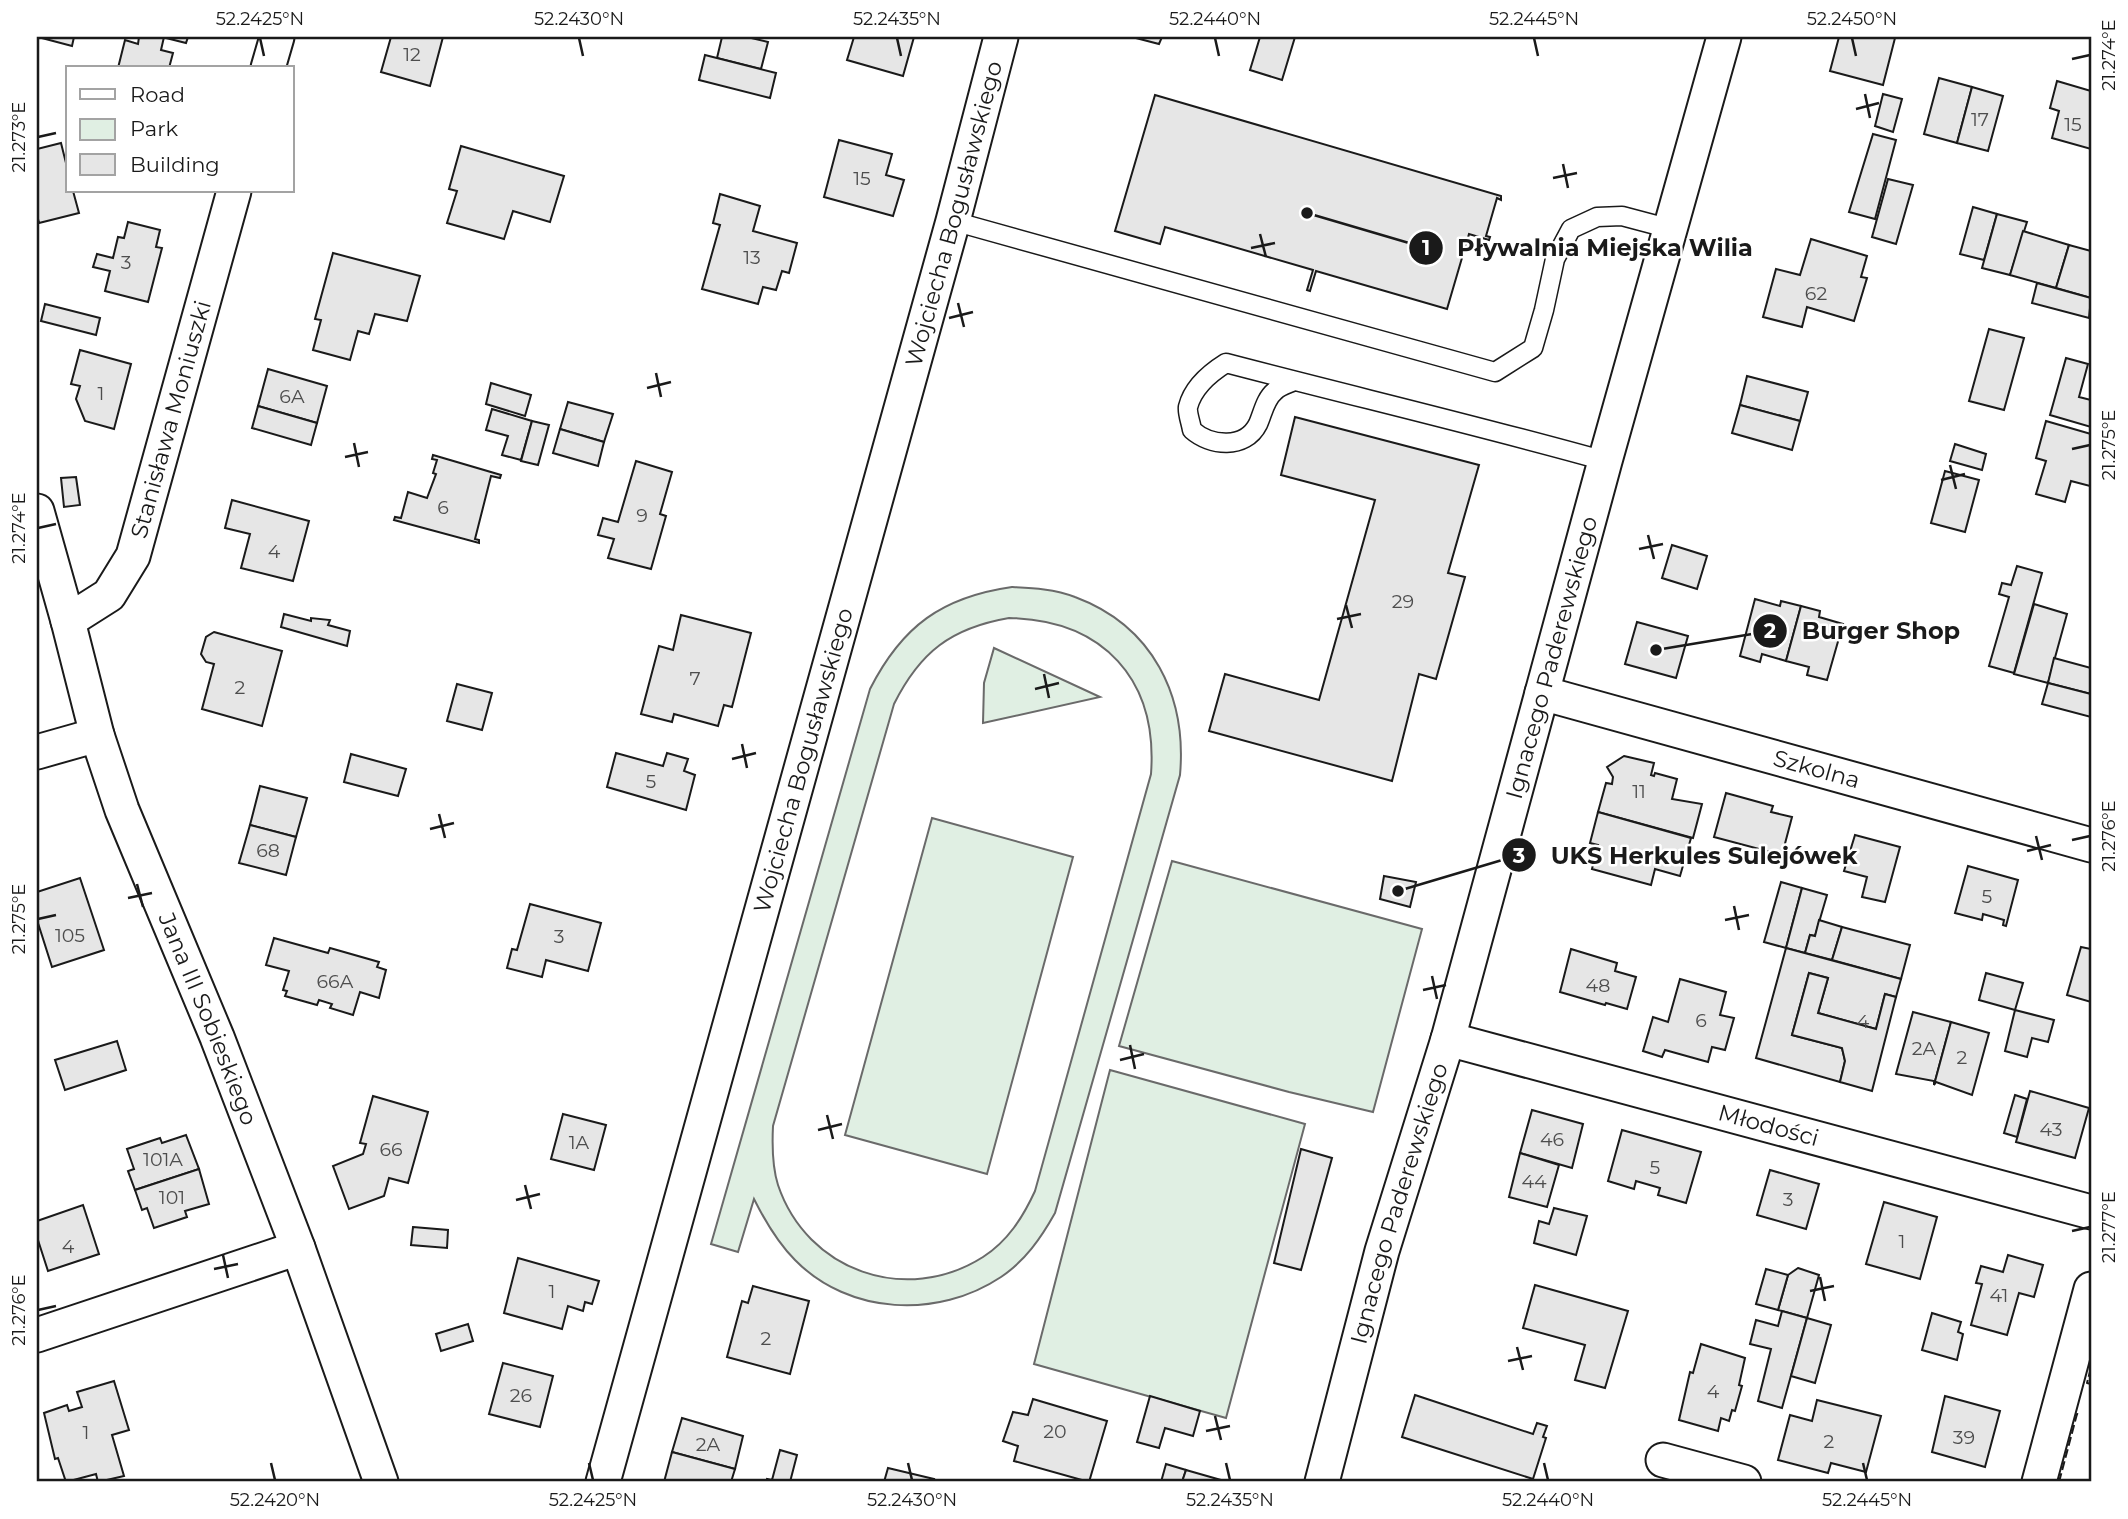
<svg xmlns="http://www.w3.org/2000/svg" width="2128" height="1519" viewBox="0 0 2128 1519" font-family="Montserrat,sans-serif">
	<rect width="100%" height="100%" fill="#fff"/>
	<g fill="#e0efe3" stroke="#6a6a6a" stroke-width="2" fill-rule="evenodd">
		<path d="M 1012,587 C 1033,588 1055,589 1075,597 C 1153,626 1187,696 1180,775 L 1055,1213 C 1041,1238 1025,1261 1001,1277 C 938,1319 849,1315 795,1260 C 777,1242 765,1221 754,1199 L 738,1252 L 711,1244 L 870,689 C 902,626 942,597 1012,587 ZM 1009,618 C 1103,620 1158,679 1151,774 L 1035,1191 C 1023,1217 1008,1241 983,1257 C 906,1306 807,1271 778,1185 C 772,1166 772,1146 773,1126 L 894,704 C 920,652 951,628 1009,618 Z"/>
		<polygon points="994,648 1100,697 983,723 984,683"/>
		<polygon points="932,818 1073,857 987,1174 845,1135"/>
		<polygon points="1172,861 1422,929 1373,1112 1289,1092 1119,1046"/>
		<polygon points="1110,1070 1305,1124 1226,1418 1034,1364"/>
	</g>
	<g fill="#e6e6e6" stroke="#1a1a1a" stroke-width="2">
		<polygon points="38,37 74,37 72,46"/>
		<polygon points="139,37 164,37 161,50 173,53 169,68 118,68 125,40 138,44"/>
		<polygon points="162,37 188,37 186,43"/>
		<polygon points="391,37 443,37 430,86 381,72"/>
		<polygon points="722,37 747,37 768,42 761,69 717,58"/>
		<polygon points="854,37 914,37 903,76 847,60"/>
		<polygon points="1132,37 1162,37 1159,44"/>
		<polygon points="1260,37 1295,37 1282,80 1250,70"/>
		<polygon points="1839,37 1895,38 1883,85 1830,71"/>
		<polygon points="705,55 776,73 770,98 699,80"/>
		<polygon points="1939,78 1972,87 1957,143 1924,134"/>
		<polygon points="2057,81 2091,91 2091,149 2052,138 2059,111 2050,108"/>
		<polygon points="1972,87 2003,96 1988,151 1957,143"/>
		<polygon points="1883,94 1902,99 1893,132 1875,126"/>
		<polygon points="1155,95 1501,196 1501,200 1497,198 1486,236 1490,237 1489,240 1469,234 1447,309 1316,271 1310,291 1307,290 1313,270 1165,227 1160,244 1115,231"/>
		<polygon points="1873,134 1896,140 1875,219 1849,212"/>
		<polygon points="839,140 892,154 886,175 904,180 893,216 824,197"/>
		<polygon points="61,143 68,171 68,191 73,191 79,213 39,223 37,215 37,149"/>
		<polygon points="461,146 564,176 550,222 513,211 504,239 447,223 457,191 449,189"/>
		<polygon points="1888,179 1913,185 1896,244 1872,237"/>
		<polygon points="720,194 760,206 753,231 797,243 789,273 782,271 776,290 763,287 758,304 702,289 720,225 713,223"/>
		<polygon points="1973,207 1997,214 1984,260 1960,254"/>
		<polygon points="1997,214 2027,222 2010,275 1982,268"/>
		<polygon points="128,222 160,230 156,247 162,248 148,302 105,291 110,271 93,267 97,254 113,258 118,237 124,238"/>
		<polygon points="2023,231 2069,245 2056,288 2010,275"/>
		<polygon points="1811,239 1867,256 1861,277 1867,278 1854,321 1807,307 1802,327 1763,317 1776,269 1800,275"/>
		<polygon points="2069,245 2091,251 2091,298 2056,288"/>
		<polygon points="333,253 420,276 407,321 375,314 369,334 358,331 350,360 313,350 321,320 315,319"/>
		<polygon points="2037,283 2091,298 2089,318 2032,303"/>
		<polygon points="45,304 100,318 96,335 41,321"/>
		<polygon points="1989,329 2024,338 2004,410 1969,401"/>
		<polygon points="80,350 131,364 114,429 85,421 76,399 80,386 71,384"/>
		<polygon points="2066,358 2088,364 2079,397 2091,400 2091,427 2050,415"/>
		<polygon points="268,369 327,386 317,423 258,406"/>
		<polygon points="1747,376 1808,392 1800,421 1740,405"/>
		<polygon points="491,383 531,395 525,416 486,404"/>
		<polygon points="568,402 613,414 604,442 560,429"/>
		<polygon points="1740,405 1800,421 1792,450 1732,433"/>
		<polygon points="258,406 317,423 311,445 252,428"/>
		<polygon points="492,409 532,421 521,460 502,455 508,436 486,430"/>
		<polygon points="1295,417 1479,465 1448,573 1465,577 1436,679 1419,674 1392,781 1209,731 1225,674 1319,700 1375,500 1281,475"/>
		<polygon points="532,421 549,425 538,465 521,461"/>
		<polygon points="2046,421 2091,434 2090,486 2071,481 2065,502 2036,494 2046,461 2036,458"/>
		<polygon points="560,429 604,442 598,466 553,453"/>
		<polygon points="1955,444 1986,454 1982,470 1950,461"/>
		<polygon points="433,455 501,475 500,478 491,476 475,539 479,540 479,543 394,520 395,517 401,518 408,492 427,498 436,474 433,473 437,460 432,459"/>
		<polygon points="636,461 672,472 660,514 666,516 651,569 608,558 614,539 598,535 603,518 618,522"/>
		<polygon points="1945,471 1979,480 1965,532 1931,523"/>
		<polygon points="76,477 80,505 64,507 61,478"/>
		<polygon points="232,500 309,521 293,581 241,568 250,534 225,528"/>
		<polygon points="1672,545 1707,556 1697,589 1662,578"/>
		<polygon points="2017,566 2042,573 2014,673 1989,666 2009,597 1999,594 2002,583 2011,585"/>
		<polygon points="1755,599 1780,606 1781,601 1801,606 1786,661 1762,654 1760,662 1740,656"/>
		<polygon points="2034,604 2067,614 2048,683 2014,674"/>
		<polygon points="1801,606 1820,611 1819,617 1843,624 1827,680 1807,675 1809,667 1786,661"/>
		<polygon points="284,614 311,621 311,618 330,620 328,625 350,631 347,646 281,627"/>
		<polygon points="681,615 751,633 732,707 724,705 718,726 674,714 672,722 641,714 659,646 673,650"/>
		<polygon points="1637,622 1688,636 1676,678 1625,664"/>
		<polygon points="214,632 282,651 262,726 202,709 214,664 206,662 201,654 206,637"/>
		<polygon points="2054,658 2091,668 2091,694 2048,683"/>
		<polygon points="2048,683 2091,694 2091,717 2042,704"/>
		<polygon points="457,684 492,693 482,730 447,721"/>
		<polygon points="616,753 663,766 667,753 688,759 684,771 695,775 686,810 607,787"/>
		<polygon points="351,754 406,769 398,796 344,782"/>
		<polygon points="1624,756 1654,763 1651,775 1654,776 1655,773 1677,779 1672,799 1702,804 1693,838 1598,812 1606,783 1612,784 1613,777 1607,767"/>
		<polygon points="260,786 307,798 296,837 250,825"/>
		<polygon points="1726,793 1773,806 1771,812 1792,817 1782,855 1714,837"/>
		<polygon points="1598,812 1691,838 1680,876 1655,869 1651,885 1592,869 1598,845 1590,843"/>
		<polygon points="250,825 296,837 286,875 239,863"/>
		<polygon points="1855,835 1900,847 1885,902 1862,897 1867,877 1844,871"/>
		<polygon points="1968,866 2018,880 2006,926 2003,925 2004,920 1983,914 1982,920 1955,913"/>
		<polygon points="1384,876 1416,882 1410,907 1380,899"/>
		<polygon points="80,878 104,950 52,967 37,920 37,892"/>
		<polygon points="1781,882 1802,888 1786,948 1764,942"/>
		<polygon points="1802,888 1827,895 1815,936 1810,935 1805,953 1786,948"/>
		<polygon points="530,904 601,923 588,971 546,960 542,977 507,968 512,949 517,950"/>
		<polygon points="1819,920 1842,927 1832,960 1805,953 1810,935 1815,936"/>
		<polygon points="1842,927 1910,945 1901,979 1832,960"/>
		<polygon points="274,938 328,953 330,948 379,962 377,967 386,970 379,998 360,992 353,1015 330,1008 332,1004 319,1000 317,1005 285,996 287,991 283,990 289,971 266,965"/>
		<polygon points="2081,947 2091,949 2091,1002 2067,995"/>
		<polygon points="1786,948 1901,979 1896,997 1885,994 1876,1029 1818,1013 1828,978 1809,973 1792,1035 1842,1048 1845,1061 1840,1082 1756,1058"/>
		<polygon points="1571,949 1617,963 1615,971 1636,977 1627,1009 1606,1003 1605,1005 1560,992"/>
		<polygon points="1809,973 1828,978 1818,1013 1876,1029 1885,994 1896,997 1872,1091 1840,1082 1845,1061 1842,1048 1792,1035"/>
		<polygon points="1986,973 2023,983 2015,1010 1979,1000"/>
		<polygon points="1680,979 1726,992 1720,1015 1734,1018 1725,1050 1712,1047 1708,1062 1665,1050 1662,1057 1643,1051 1653,1017 1668,1022"/>
		<polygon points="2015,1010 2054,1020 2048,1042 2032,1038 2027,1057 2005,1051"/>
		<polygon points="1913,1012 1951,1022 1934,1085 1934,1081 1896,1074"/>
		<polygon points="1951,1022 1989,1033 1972,1095 1936,1082 1934,1085"/>
		<polygon points="117,1041 126,1070 65,1090 55,1060"/>
		<polygon points="2030,1091 2089,1108 2075,1158 2016,1142"/>
		<polygon points="2015,1095 2027,1099 2017,1137 2004,1133"/>
		<polygon points="373,1096 428,1112 408,1183 389,1178 384,1196 349,1209 333,1166 363,1154 366,1144 360,1143"/>
		<polygon points="1532,1110 1583,1124 1572,1168 1520,1153"/>
		<polygon points="563,1114 606,1125 594,1170 551,1159"/>
		<polygon points="1622,1130 1701,1152 1686,1203 1658,1195 1660,1188 1636,1181 1634,1189 1608,1181"/>
		<polygon points="186,1135 199,1169 135,1190 128,1171 134,1169 127,1149 160,1138 162,1143"/>
		<polygon points="1301,1149 1332,1158 1301,1270 1274,1263"/>
		<polygon points="1520,1153 1559,1165 1547,1207 1509,1197"/>
		<polygon points="199,1169 209,1204 185,1211 187,1217 154,1228 147,1208 142,1210 135,1190"/>
		<polygon points="1770,1170 1819,1184 1806,1229 1757,1215"/>
		<polygon points="1884,1202 1937,1217 1920,1279 1866,1264"/>
		<polygon points="83,1205 99,1254 48,1271 37,1237 37,1221"/>
		<polygon points="1554,1208 1587,1216 1576,1255 1534,1243 1539,1221 1549,1224"/>
		<polygon points="413,1227 448,1230 447,1248 411,1245"/>
		<polygon points="2008,1255 2043,1265 2034,1297 2019,1293 2007,1335 1971,1325 1982,1284 1976,1283 1981,1266 2003,1272"/>
		<polygon points="518,1258 599,1281 592,1304 585,1302 583,1311 568,1306 562,1329 504,1313"/>
		<polygon points="1798,1268 1819,1275 1807,1318 1778,1310 1788,1275"/>
		<polygon points="1766,1269 1788,1275 1778,1310 1756,1304"/>
		<polygon points="1535,1285 1628,1311 1605,1388 1575,1380 1585,1345 1523,1328"/>
		<polygon points="753,1286 809,1301 790,1374 727,1357 742,1301 748,1303"/>
		<polygon points="1782,1311 1807,1318 1782,1408 1758,1401 1771,1349 1750,1344 1756,1320 1778,1326"/>
		<polygon points="1932,1313 1961,1322 1958,1332 1963,1334 1957,1360 1922,1350"/>
		<polygon points="1807,1318 1831,1325 1815,1383 1791,1376"/>
		<polygon points="468,1324 473,1341 441,1351 436,1334"/>
		<polygon points="1701,1344 1745,1358 1739,1385 1742,1386 1735,1411 1732,1410 1729,1421 1721,1418 1718,1431 1679,1420 1690,1372 1693,1373"/>
		<polygon points="503,1363 553,1376 540,1427 489,1414"/>
		<polygon points="114,1381 129,1430 112,1435 124,1476 98,1482 96,1474 66,1482 58,1458 55,1459 44,1413 67,1405 69,1411 82,1407 77,1392"/>
		<polygon points="1415,1395 1533,1434 1537,1423 1547,1426 1543,1437 1546,1438 1533,1479 1402,1437"/>
		<polygon points="1150,1396 1200,1411 1193,1436 1165,1428 1159,1448 1137,1442"/>
		<polygon points="1945,1396 2000,1411 1985,1467 1932,1452"/>
		<polygon points="1033,1399 1107,1421 1089,1482 1014,1461 1018,1446 1003,1441 1013,1412 1028,1415"/>
		<polygon points="1817,1400 1881,1416 1866,1472 1831,1463 1828,1473 1778,1460 1790,1415 1812,1421"/>
		<polygon points="682,1418 743,1436 735,1469 672,1452"/>
		<polygon points="780,1450 797,1455 790,1482 766,1482 767,1479 772,1480"/>
		<polygon points="672,1452 735,1469 731,1482 664,1482"/>
		<polygon points="1166,1464 1186,1470 1182,1482 1161,1482"/>
		<polygon points="888,1468 934,1479 933,1482 884,1482"/>
		<polygon points="1186,1470 1228,1482 1182,1482"/>
	</g>
	<g fill="none" stroke-linecap="round" stroke-linejoin="round">
		<g stroke="#1a1a1a" stroke-width="21">
			<g id="lane">
				<polyline points="953,221 1495,372 1533,348 1544,310 1555,259 1571,229 1597,217 1622,216 1671,229"/>
				<path d="M 1294,381 C 1288,384 1280,386 1275,391 C 1265,399 1263,413 1258,424 C 1245,450 1210,446 1192,430 C 1191,423 1187,413 1188,407 C 1193,387 1210,373 1226,363 C 1352,396 1480,426 1605,461"/>
			</g>
		</g>
		<g stroke="#1a1a1a" stroke-width="37">
			<g id="street">
				<polyline points="268,68 277,37"/>
				<path id="s1" d="M 37,511 L 68,621 L 97,735 L 122,810 L 217,1037 L 298,1248 L 381,1482"/>
				<path id="s2" d="M 68,621 L 109,595 L 133,556 L 234,191"/>
				<path id="s3" d="M 1542,693 L 2091,845"/>
				<polyline points="37,752 97,735"/>
				<path id="s4" d="M 1448,1039 L 2091,1212"/>
				<polyline points="37,1335 298,1248"/>
				<polyline points="1663,1460 1744,1482"/>
				<path id="s5" d="M 603,1482 L 953,221 L 1001,37"/>
				<path id="s6" d="M 1322,1482 L 1382,1251 L 1448,1039 L 1605,461 L 1724,37"/>
				<polyline points="2039,1482 2091,1289"/>
			</g>
		</g>
		<use href="#lane" stroke="#fff" stroke-width="18"/>
		<use href="#street" stroke="#fff" stroke-width="33"/>
		<g stroke="#1a1a1a" stroke-width="2" stroke-dasharray="9 3.5" stroke-linecap="butt">
			<polyline points="2091,1368 2087,1383 2091,1384"/>
			<polyline points="2059,1482 2077,1414 2081,1415"/>
		</g>
	</g>
	<path fill="none" stroke="#1a1a1a" stroke-width="2.5" d="M 260,38 L 264,56M 579,38 L 583,56M 897,38 L 901,56M 1215,38 L 1219,56M 1534,38 L 1538,56M 1852,38 L 1856,56M 2072,59 L 2090,55M 1865,94 L 1870,118M 1856,109 L 1879,103M 38,137 L 56,133M 1563,164 L 1568,188M 1553,178 L 1577,173M 1260,234 L 1266,257M 1251,248 L 1275,243M 958,303 L 964,327M 949,318 L 973,312M 656,373 L 661,397M 647,388 L 671,382M 354,443 L 359,467M 2072,449 L 2090,445M 345,457 L 368,452M 1950,465 L 1956,489M 1941,480 L 1965,474M 38,528 L 56,524M 1648,535 L 1654,559M 1639,549 L 1663,544M 1346,605 L 1352,628M 1337,619 L 1361,614M 1044,674 L 1049,698M 1035,689 L 1059,683M 742,744 L 747,768M 732,759 L 756,753M 439,814 L 445,838M 430,829 L 454,823M 2036,836 L 2042,860M 2072,840 L 2090,836M 2027,851 L 2051,845M 137,884 L 143,907M 128,898 L 152,893M 1734,906 L 1739,930M 38,919 L 56,915M 1725,920 L 1749,915M 1432,976 L 1437,999M 1423,990 L 1446,985M 1130,1045 L 1135,1069M 1120,1060 L 1144,1054M 827,1115 L 833,1139M 818,1130 L 842,1124M 525,1185 L 531,1209M 516,1200 L 540,1194M 2072,1231 L 2090,1227M 223,1255 L 228,1278M 214,1269 L 238,1264M 1820,1277 L 1825,1301M 1810,1291 L 1834,1286M 38,1310 L 56,1306M 1517,1347 L 1523,1370M 1508,1361 L 1532,1356M 1215,1416 L 1221,1440M 1206,1431 L 1230,1426M 271,1463 L 275,1480M 589,1463 L 593,1480M 908,1463 L 912,1480M 1226,1463 L 1230,1480M 1544,1463 L 1548,1480M 1863,1463 L 1867,1480"/>
	<g text-anchor="middle" dominant-baseline="central" stroke-width="5" stroke-linejoin="round" paint-order="stroke">
		<g font-size="19" fill="#4d4d4d">
			<text x="412" y="54">12</text>
			<text x="1980" y="119">17</text>
			<text x="2073" y="124">15</text>
			<text x="862" y="178">15</text>
			<text x="752" y="257">13</text>
			<text x="126" y="262">3</text>
			<text x="1816" y="293">62</text>
			<text x="101" y="393">1</text>
			<text x="292" y="396">6A</text>
			<text x="443" y="507">6</text>
			<text x="642" y="515">9</text>
			<text x="274" y="551">4</text>
			<text x="1403" y="601">29</text>
			<text x="695" y="678">7</text>
			<text x="240" y="687">2</text>
			<text x="651" y="781">5</text>
			<text x="1639" y="791">11</text>
			<text x="268" y="850">68</text>
			<text x="1987" y="896">5</text>
			<text x="70" y="935">105</text>
			<text x="559" y="936">3</text>
			<text x="335" y="981">66A</text>
			<text x="1598" y="985">48</text>
			<text x="1701" y="1020">6</text>
			<text x="1863" y="1021">4</text>
			<text x="1924" y="1048">2A</text>
			<text x="1962" y="1057">2</text>
			<text x="2051" y="1129">43</text>
			<text x="1552" y="1139">46</text>
			<text x="579" y="1142">1A</text>
			<text x="391" y="1149">66</text>
			<text x="163" y="1159">101A</text>
			<text x="1655" y="1167">5</text>
			<text x="1534" y="1181">44</text>
			<text x="172" y="1197">101</text>
			<text x="1788" y="1199">3</text>
			<text x="1902" y="1241">1</text>
			<text x="68" y="1246">4</text>
			<text x="552" y="1291">1</text>
			<text x="1999" y="1295">41</text>
			<text x="766" y="1338">2</text>
			<text x="1713" y="1391">4</text>
			<text x="521" y="1395">26</text>
			<text x="1055" y="1431">20</text>
			<text x="86" y="1432">1</text>
			<text x="1964" y="1437">39</text>
			<text x="1829" y="1441">2</text>
			<text x="708" y="1444">2A</text>
		</g>
		<g font-size="23" fill="#1a1a1a" stroke="#fff">
			<text stroke="none"><textPath href="#s5" startOffset="1316">Wojciecha Bogusławskiego</textPath></text>
			<text stroke="none"><textPath href="#s2" startOffset="236">Stanisława Moniuszki</textPath></text>
			<text stroke="none"><textPath href="#s6" startOffset="856">Ignacego Paderewskiego</textPath></text>
			<text stroke="none"><textPath href="#s5" startOffset="749">Wojciecha Bogusławskiego</textPath></text>
			<text stroke="none"><textPath href="#s3" startOffset="285">Szkolna</textPath></text>
			<text stroke="none"><textPath href="#s1" startOffset="537">Jana III Sobieskiego</textPath></text>
			<text stroke="none"><textPath href="#s4" startOffset="332">Młodości</textPath></text>
			<text stroke="none"><textPath href="#s6" startOffset="289">Ignacego Paderewskiego</textPath></text>
		</g>
	</g>
	<path fill="none" stroke="#1a1a1a" stroke-width="2.5" d="M1307 213L1426 248M1656 650L1770 631M1398 891L1519 855"/>
	<g fill="#1a1a1a" stroke="#fff" stroke-width="2.5">
		<circle cx="1307" cy="213" r="7"/>
		<circle cx="1656" cy="650" r="7"/>
		<circle cx="1398" cy="891" r="7"/>
		<circle cx="1426" cy="248" r="18"/>
		<circle cx="1770" cy="631" r="18"/>
		<circle cx="1519" cy="855" r="18"/>
	</g>
	<g font-size="21" text-anchor="middle" font-weight="bold" fill="#fff">
		<text x="1426" y="255">1</text>
		<text x="1770" y="638">2</text>
		<text x="1519" y="863">3</text>
	</g>
	<g font-size="24" text-anchor="middle" font-weight="bold" fill="#1a1a1a" stroke="#fff" stroke-width="5" stroke-linejoin="round" paint-order="stroke">
		<text x="1605" y="256">Pływalnia Miejska Wilia</text>
		<text x="1881" y="639">Burger Shop</text>
		<text x="1704" y="864">UKS Herkules Sulejówek</text>
	</g>
	<rect width="2128" height="1519" fill="none" stroke="#ffffff" stroke-width="77"/>
	<rect x="66" y="66" width="228" height="126" fill="#ffffff" stroke="#a3a3a3" stroke-width="2"/>
	<rect x="80" y="89" width="35" height="10" fill="#ffffff" stroke="#a3a3a3" stroke-width="2"/>
	<text x="130" y="102" font-size="21" fill="#1a1a1a">Road</text>
	<rect x="80" y="119" width="35" height="21" fill="#e0efe3" stroke="#a3a3a3" stroke-width="2"/>
	<text x="130" y="136" font-size="21" fill="#1a1a1a">Park</text>
	<rect x="80" y="154" width="35" height="21" fill="#e6e6e6" stroke="#a3a3a3" stroke-width="2"/>
	<text x="130" y="172" font-size="21" fill="#1a1a1a">Building</text>
	<rect x="38" y="38" width="2052" height="1442" fill="none" stroke="#1a1a1a" stroke-width="2.5"/>
	<g font-size="18" text-anchor="middle" fill="#1a1a1a">
		<text x="260" y="25">52.2425°N</text>
		<text x="579" y="25">52.2430°N</text>
		<text x="897" y="25">52.2435°N</text>
		<text x="1215" y="25">52.2440°N</text>
		<text x="1534" y="25">52.2445°N</text>
		<text x="1852" y="25">52.2450°N</text>
		<text transform="translate(2109 55) rotate(-90)" y="6">21.274°E</text>
		<text transform="translate(19 137) rotate(-90)" y="6">21.273°E</text>
		<text transform="translate(2109 445) rotate(-90)" y="6">21.275°E</text>
		<text transform="translate(19 528) rotate(-90)" y="6">21.274°E</text>
		<text transform="translate(2109 836) rotate(-90)" y="6">21.276°E</text>
		<text transform="translate(19 919) rotate(-90)" y="6">21.275°E</text>
		<text transform="translate(2109 1227) rotate(-90)" y="6">21.277°E</text>
		<text transform="translate(19 1310) rotate(-90)" y="6">21.276°E</text>
		<text x="275" y="1506">52.2420°N</text>
		<text x="593" y="1506">52.2425°N</text>
		<text x="912" y="1506">52.2430°N</text>
		<text x="1230" y="1506">52.2435°N</text>
		<text x="1548" y="1506">52.2440°N</text>
		<text x="1867" y="1506">52.2445°N</text>
	</g>
</svg>
